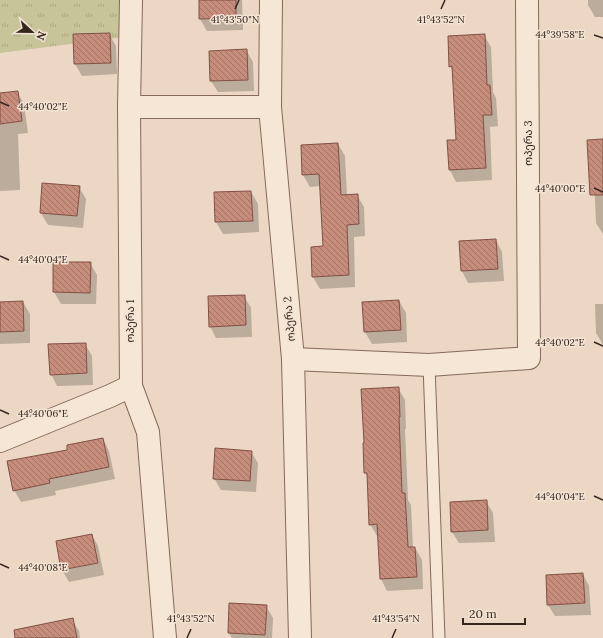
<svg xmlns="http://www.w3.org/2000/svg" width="603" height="638" viewBox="0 0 603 638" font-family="Lora,'Noto Sans Georgian',serif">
	<defs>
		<pattern id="grass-tufts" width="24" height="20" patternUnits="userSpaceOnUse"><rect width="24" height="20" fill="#c8c499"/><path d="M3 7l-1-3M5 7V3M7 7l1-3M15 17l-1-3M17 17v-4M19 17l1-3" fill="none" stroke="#aca883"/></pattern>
		<pattern id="building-back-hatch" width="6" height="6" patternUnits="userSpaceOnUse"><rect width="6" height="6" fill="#c68d7d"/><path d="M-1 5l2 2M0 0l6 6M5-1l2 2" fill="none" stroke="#a27366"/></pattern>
	</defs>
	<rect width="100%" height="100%" fill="#ebd7c4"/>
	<polygon fill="url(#grass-tufts)" points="0,0 124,0 125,37 0,53"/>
	<g fill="#0003">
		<polygon points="200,0 242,0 243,30 207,31 200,19"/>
		<polygon points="588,0 603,0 603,17 595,17 588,5"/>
		<polygon points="109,34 116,46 117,74 82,76 75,64"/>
		<polygon points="484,35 491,47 493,92 496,98 498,126 490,127 492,180 456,182 450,170 457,140 453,72 450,66"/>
		<polygon points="246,50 253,62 254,91 218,92 211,81"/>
		<polygon points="17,92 24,104 28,133 18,134 20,190 0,191 0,94"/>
		<polygon points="603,140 603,234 596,223 594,178"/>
		<polygon points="338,144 345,156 347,196 357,195 364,207 365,236 354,237 355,287 320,289 313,277 324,247 321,186 310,187 303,175"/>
		<polygon points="79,187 86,199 83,228 48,225 41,213"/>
		<polygon points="251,192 258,204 259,232 223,234 216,222"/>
		<polygon points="496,240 502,252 504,281 468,283 462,271 460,242"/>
		<polygon points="90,263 97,275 96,304 61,304 54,292"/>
		<polygon points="244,296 251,308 252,337 216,338 210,326"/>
		<polygon points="399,301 406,313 407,342 372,344 365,332 363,303"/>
		<polygon points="23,302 30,314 30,343 0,344 0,303"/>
		<polygon points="595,304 603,304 603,345 596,333"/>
		<polygon points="85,344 92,356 93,385 57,386 51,374"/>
		<polygon points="398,388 405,400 406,429 405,429 408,500 411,505 413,548 415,548 422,560 423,589 387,591 381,579 378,536 377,536 370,524 368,478 365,473 364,444"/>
		<polygon points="103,439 109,451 115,479 55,491 56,495 21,502 14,490 69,450"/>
		<polygon points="251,452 258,463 256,492 221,490 214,478"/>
		<polygon points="486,501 493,513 495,542 459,543 452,532"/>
		<polygon points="92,535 98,546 104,575 69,582 62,570 57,542"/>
		<polygon points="583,574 589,586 591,615 555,616 548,605"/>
		<polygon points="266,606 273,618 272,638 232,638 229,633"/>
		<polygon points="72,620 79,631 80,638 40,638"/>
	</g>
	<g fill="url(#building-back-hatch)" stroke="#815043">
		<polygon points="199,0 236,0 236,18 199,19"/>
		<polygon points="110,33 111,63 74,64 73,34"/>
		<polygon points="485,34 487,85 490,85 492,115 483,115 486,168 449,170 447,140 456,140 452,66 449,67 448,36"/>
		<polygon points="247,49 248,80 210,81 209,51"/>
		<polygon points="18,91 22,121 0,124 0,93"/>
		<polygon points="603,139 603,195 590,195 587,140"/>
		<polygon points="338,143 341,195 358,194 359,224 347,225 349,275 312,277 311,247 323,246 319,174 302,175 301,145"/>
		<polygon points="42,183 80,186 77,216 40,213"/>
		<polygon points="251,191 253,221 215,222 214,192"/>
		<polygon points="496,239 498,269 461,271 459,241"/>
		<polygon points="53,262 91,262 90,293 53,292"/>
		<polygon points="245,295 246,325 209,327 208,296"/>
		<polygon points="399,300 401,330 364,332 362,302"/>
		<polygon points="23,301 24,331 0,332 0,302"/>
		<polygon points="86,343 87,373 50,375 48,344"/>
		<polygon points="399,387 400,417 399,417 402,493 405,493 408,547 415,547 417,577 380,579 377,524 369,525 367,473 364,473 363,443 364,443 361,389"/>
		<polygon points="103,438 109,467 49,479 50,483 13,491 7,461 67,450 67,445"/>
		<polygon points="215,448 252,451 250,481 213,479"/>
		<polygon points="487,500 488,530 451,532 450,502"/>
		<polygon points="92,534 98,563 61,570 56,541"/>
		<polygon points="583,573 585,603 547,605 546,575"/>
		<polygon points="229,603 267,605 265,635 228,633"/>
		<polygon points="73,618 77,638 15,638 14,630"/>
	</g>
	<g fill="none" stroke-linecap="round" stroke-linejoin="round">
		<g stroke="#84695c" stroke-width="13">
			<polyline id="service" points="429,365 439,638"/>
		</g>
		<g stroke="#84695c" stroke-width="24">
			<g id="minor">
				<polyline points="131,0 129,107 131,386 148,432 165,638"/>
				<polyline points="271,0 270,107 293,359 300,638"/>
				<polyline points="129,107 270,107"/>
				<polyline points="293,359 429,365 529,358 527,0"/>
				<polyline points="0,441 110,396 131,386"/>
			</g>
		</g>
		<use href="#service" stroke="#f6e6d6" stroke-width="11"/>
		<use href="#minor" stroke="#f6e6d6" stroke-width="22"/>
	</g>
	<path fill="none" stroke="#35251f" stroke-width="1.5" d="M 235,9 L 239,0M 441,9 L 445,0M 594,35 L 603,38M 0,102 L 9,106M 594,188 L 603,192M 0,256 L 9,260M 594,342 L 603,346M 0,410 L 9,414M 594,496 L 603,500M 0,564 L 9,568M 187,638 L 191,629M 392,638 L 396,629"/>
	<g text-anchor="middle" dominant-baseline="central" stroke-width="3" stroke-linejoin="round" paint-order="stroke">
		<g font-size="11" fill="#35251f" stroke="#f3e3d3">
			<text transform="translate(528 143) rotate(-90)">ოპერა 3</text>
			<text transform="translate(289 319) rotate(-95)">ოპერა 2</text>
			<text transform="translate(130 321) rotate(-90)">ოპერა 1</text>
		</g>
	</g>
	<g font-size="10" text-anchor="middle" fill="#35251f" stroke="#f3e3d3" stroke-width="3" stroke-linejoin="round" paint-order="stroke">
		<text x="235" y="23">41°43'50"N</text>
		<text x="441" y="23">41°43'52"N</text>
		<text x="560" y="38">44°39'58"E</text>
		<text x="43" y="110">44°40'02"E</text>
		<text x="560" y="192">44°40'00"E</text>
		<text x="43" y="263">44°40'04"E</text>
		<text x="560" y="346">44°40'02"E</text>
		<text x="43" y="417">44°40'06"E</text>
		<text x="560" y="500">44°40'04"E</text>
		<text x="43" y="571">44°40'08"E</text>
		<text x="191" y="622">41°43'52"N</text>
		<text x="396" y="622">41°43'54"N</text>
	</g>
	<g transform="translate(32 32) rotate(112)" stroke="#f3e3d3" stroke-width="3" paint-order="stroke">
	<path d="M0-3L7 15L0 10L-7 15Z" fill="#35251f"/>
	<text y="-6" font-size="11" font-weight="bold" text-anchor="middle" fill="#35251f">N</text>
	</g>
	<path d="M463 618v6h62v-6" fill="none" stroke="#35251f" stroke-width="2"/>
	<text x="469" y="618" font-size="12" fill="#35251f" stroke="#f3e3d3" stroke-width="3" paint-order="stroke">20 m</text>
</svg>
